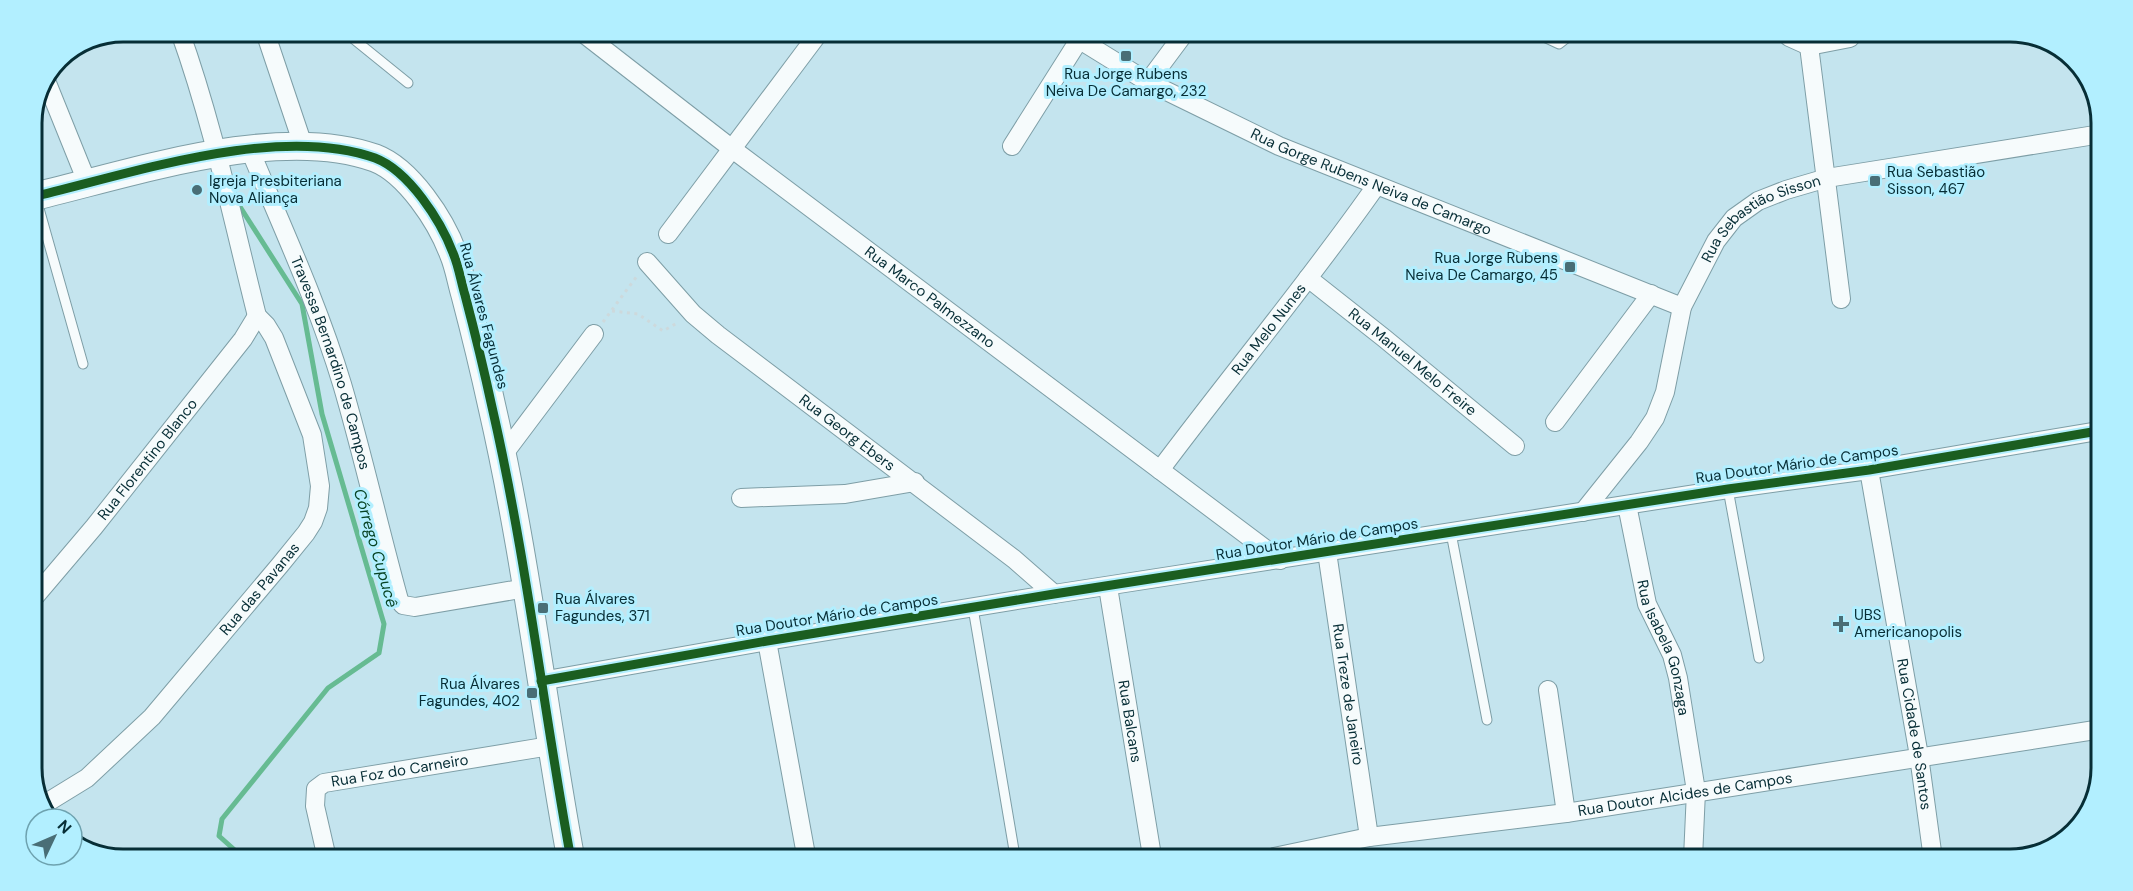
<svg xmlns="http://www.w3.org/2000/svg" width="2133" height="891" viewBox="0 0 2133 891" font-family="'DM Sans',sans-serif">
	<rect width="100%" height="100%" fill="#c4e4ee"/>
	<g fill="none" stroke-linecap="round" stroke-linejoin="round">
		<polyline stroke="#66bb92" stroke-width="5" points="237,202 302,304 322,414 384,624 379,653 328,688 222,819 219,836 238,853"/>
		<g stroke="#7e9ea6" stroke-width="11">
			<g id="lane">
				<polyline points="345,32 408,83"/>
				<polyline points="1544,37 1559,44 1568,37"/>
				<polyline points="36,198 83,364"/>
				<polyline points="1728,489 1759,658"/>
				<polyline points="1451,533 1487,720"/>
				<polyline points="973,608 1015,856"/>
				<polyline points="47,803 53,819"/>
			</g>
		</g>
		<g stroke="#7e9ea6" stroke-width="20">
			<g id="street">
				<path d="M 180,32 C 213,124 233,221 257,316"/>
				<polyline points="265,32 303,145"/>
				<path id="s1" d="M 583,33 L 731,148 L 1280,560"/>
				<path id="s2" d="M 1072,35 L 1148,82 L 1279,146 L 1682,307"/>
				<polyline points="1789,37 1809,46"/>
				<polyline points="1809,46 1841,299"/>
				<polyline points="1809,46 1850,38"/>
				<polyline points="1148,82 1183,35"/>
				<polyline points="47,83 87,182"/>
				<polyline points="1012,146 1079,40"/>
				<path id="s3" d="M 250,150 C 282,227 318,304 342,384 C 363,455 379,528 399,600 L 403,605 L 415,607 L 526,588"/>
				<polyline points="668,234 818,34"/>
				<path id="s4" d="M 647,262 L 693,314 L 718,335 L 1014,559 L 1054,594"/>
				<path id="s5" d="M 1308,278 L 1384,338 L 1515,446"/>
				<polyline points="1555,422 1651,294"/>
				<polyline points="503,455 594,334"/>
				<path id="s6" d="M 1160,470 C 1231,375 1308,283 1376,186"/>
				<path id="s7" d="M 1869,470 L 1919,756 L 1933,859"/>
				<polyline points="741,498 845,494 915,482"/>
				<path id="s8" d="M 1627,505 L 1647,604 L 1672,655 L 1678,678 L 1696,791 L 1693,858"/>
				<path id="s9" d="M 1583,512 L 1639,442 L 1655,418 L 1665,392 L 1682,307 L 1716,241 L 1734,218 L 1758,201 L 1786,190 L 1827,178 L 2101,134"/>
				<path id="s10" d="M 1327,552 L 1369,837"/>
				<path id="s11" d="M 1108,587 L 1152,856"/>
				<path id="s12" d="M 32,600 L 94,527 L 243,339 L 257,316"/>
				<polyline points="767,641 806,855"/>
				<polyline points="541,681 767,641 1054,594 1728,489 1869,470 2098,431"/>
				<polyline points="1548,690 1566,813"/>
				<path id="s13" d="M 43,805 L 87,778 L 152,717 L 280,565 L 306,533 L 313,522 L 318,508 L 320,486 L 312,435 L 274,338 L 266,325 L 257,316"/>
				<path id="s14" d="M 326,854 L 315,806 L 316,789 L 324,783 L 550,746"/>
				<path id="s15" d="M 1274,857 L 1369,837 L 1566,813 L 2095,730"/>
			</g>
		</g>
		<g stroke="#7e9ea6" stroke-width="29">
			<path id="secondary" d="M 32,197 C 130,174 278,123 375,158 C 409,171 441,221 453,253 C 459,267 461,282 465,295 C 475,333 484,370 492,407 C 526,555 543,706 570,854"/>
		</g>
		<g stroke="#cdd9dc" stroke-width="3" stroke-dasharray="3 4.5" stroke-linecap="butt">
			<polyline points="612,311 638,314 663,331 679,322"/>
			<polyline points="603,322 637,276"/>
		</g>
		<use href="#lane" stroke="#f6fbfc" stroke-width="9"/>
		<use href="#street" stroke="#f6fbfc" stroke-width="18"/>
		<use href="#secondary" stroke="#f6fbfc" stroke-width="27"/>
		<g stroke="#b2efff" stroke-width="13">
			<g id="cycleway">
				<path d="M 32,197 C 130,174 278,123 375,158 C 409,171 441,221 453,253 C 459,267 461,282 465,295 C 475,333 484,370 492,407 C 526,555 543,706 570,854"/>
				<polyline points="541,681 767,641 1054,594 1728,489 1869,470 2098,431"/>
			</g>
		</g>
		<use href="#cycleway" stroke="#1b5e20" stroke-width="9"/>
	</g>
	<g fill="#496e76" stroke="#b2efff" stroke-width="2">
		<rect x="1120" y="50" width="12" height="12" rx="3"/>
		<rect x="1869" y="175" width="12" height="12" rx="3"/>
		<circle cx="197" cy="190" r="6"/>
		<rect x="1564" y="261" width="12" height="12" rx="3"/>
		<rect x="537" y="602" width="12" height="12" rx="3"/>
		<path d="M1838 615h6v6h6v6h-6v6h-6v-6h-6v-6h6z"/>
		<rect x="526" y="687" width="12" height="12" rx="3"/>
	</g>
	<g text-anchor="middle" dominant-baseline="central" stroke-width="6" stroke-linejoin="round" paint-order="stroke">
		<g font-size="15" fill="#072e36" stroke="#b2efff" text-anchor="start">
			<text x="1126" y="74" text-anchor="middle">Rua Jorge Rubens<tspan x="1126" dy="17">Neiva De Camargo, 232</tspan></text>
			<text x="1887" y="172">Rua Sebastião<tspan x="1887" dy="17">Sisson, 467</tspan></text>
			<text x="209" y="181">Igreja Presbiteriana<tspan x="209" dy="17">Nova Aliança</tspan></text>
			<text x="1558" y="258" text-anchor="end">Rua Jorge Rubens<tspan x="1558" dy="17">Neiva De Camargo, 45</tspan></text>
			<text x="555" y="599">Rua Álvares<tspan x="555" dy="17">Fagundes, 371</tspan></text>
			<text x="1854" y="615">UBS<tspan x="1854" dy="17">Americanopolis</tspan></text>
			<text x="520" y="684" text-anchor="end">Rua Álvares<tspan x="520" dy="17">Fagundes, 402</tspan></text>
		</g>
		<g font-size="15" fill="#072e36" stroke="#b2efff">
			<text stroke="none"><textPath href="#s2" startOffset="334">Rua Gorge Rubens Neiva de Camargo</textPath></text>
			<text stroke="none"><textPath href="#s9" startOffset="358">Rua Sebastião Sisson</textPath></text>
			<text stroke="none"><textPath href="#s1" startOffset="436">Rua Marco Palmezzano</textPath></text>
			<text transform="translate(484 316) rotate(75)">Rua Álvares Fagundes</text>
			<text stroke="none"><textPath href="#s6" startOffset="178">Rua Melo Nunes</textPath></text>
			<text stroke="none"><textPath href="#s5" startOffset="134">Rua Manuel Melo Freire</textPath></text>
			<text stroke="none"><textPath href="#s3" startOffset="228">Travessa Bernardino de Campos</textPath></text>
			<text stroke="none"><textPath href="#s4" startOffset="264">Rua Georg Ebers</textPath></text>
			<text stroke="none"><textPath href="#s12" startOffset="182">Rua Florentino Blanco</textPath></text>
			<text transform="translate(1797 464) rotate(-8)">Rua Doutor Mário de Campos</text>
			<text transform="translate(1317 539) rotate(-9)">Rua Doutor Mário de Campos</text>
			<text stroke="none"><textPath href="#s13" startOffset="308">Rua das Pavanas</textPath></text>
			<text transform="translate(837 615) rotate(-9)">Rua Doutor Mário de Campos</text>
			<text stroke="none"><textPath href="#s8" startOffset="148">Rua Isabela Gonzaga</textPath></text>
			<text stroke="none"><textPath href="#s10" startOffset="144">Rua Treze de Janeiro</textPath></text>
			<text stroke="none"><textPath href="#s11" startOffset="136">Rua Balcans</textPath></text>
			<text stroke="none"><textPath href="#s7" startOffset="268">Rua Cidade de Santos</textPath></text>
			<text stroke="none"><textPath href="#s14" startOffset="153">Rua Foz do Carneiro</textPath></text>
			<text stroke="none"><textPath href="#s15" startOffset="416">Rua Doutor Alcides de Campos</textPath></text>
		</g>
		<g font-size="16" font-style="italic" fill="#074324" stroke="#b2efff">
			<text transform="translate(376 548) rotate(74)">Córrego Cupucê</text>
		</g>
	</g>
	<path d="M0 0H2133V891H0ZM123 42H2010A81 81 0 0 1 2091 123V768A81 81 0 0 1 2010 849H123A81 81 0 0 1 42 768V123A81 81 0 0 1 123 42Z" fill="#b2efff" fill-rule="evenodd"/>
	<path fill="none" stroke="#072e36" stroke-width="3" d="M123 42H2010A81 81 0 0 1 2091 123V768A81 81 0 0 1 2010 849H123A81 81 0 0 1 42 768V123A81 81 0 0 1 123 42Z"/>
	<g transform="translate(54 837) rotate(46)"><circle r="28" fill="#b2efff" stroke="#6ea2af" stroke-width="1.5"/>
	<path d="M0-4.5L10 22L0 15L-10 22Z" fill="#496e76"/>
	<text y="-9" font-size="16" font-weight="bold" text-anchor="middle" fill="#072e36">N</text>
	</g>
</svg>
